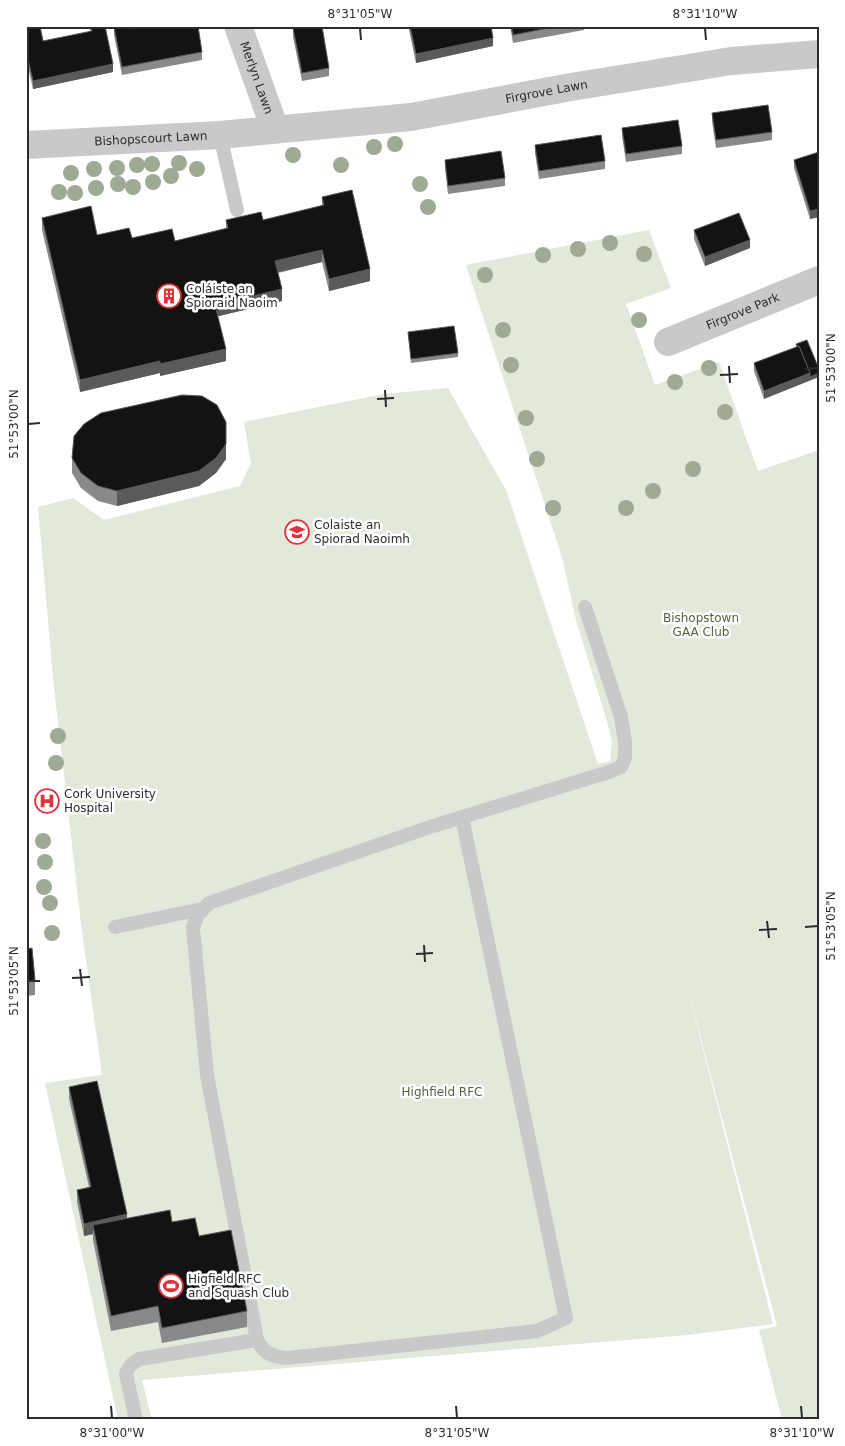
<svg xmlns="http://www.w3.org/2000/svg" width="845" height="1446" viewBox="0 0 845 1446" font-family="'DejaVu Sans',sans-serif">
	<rect width="100%" height="100%" fill="#fff"/>
	<polygon fill="#e2e9da" points="649,230 671,288 626,304 655,385 719,362 758,471 819,450 819,1420 782,1420 759,1330 777,1326 685,978 773,1324 688,1335 142,1380 152,1420 118,1420 45,1083 102,1075 81,924 53,678 38,507 73,498 104,520 240,486 251,463 244,422 384,394 448,388 506,490 598,764 610,761 612,742 608,725 576,620 562,557 466,265"/>
	<g fill="none" stroke-linecap="round" stroke-linejoin="round">
		<g stroke="#c9c9c9" stroke-width="14">
			<polyline points="220,135 237,210"/>
			<polyline points="115,927 202,909"/>
			<path d="M 257,1340 C 263,1353 273,1357 287,1358 L 537,1331 L 566,1318 L 462,817"/>
			<path d="M 136,1420 L 126,1374 C 128,1366 132,1364 139,1359 L 257,1340 L 207,1075 L 193,928 L 197,916 L 209,903 L 433,826 L 609,772 L 621,767 L 625,758 L 625,742 L 621,717 L 585,607"/>
		</g>
		<g stroke="#c9c9c9" stroke-width="28">
			<path id="s1" d="M 238,26 L 275,129"/>
			<path id="s2" d="M 26,145 L 220,135 L 411,117 L 571,87 L 695,67 L 731,61 L 819,54"/>
			<path id="s3" d="M 668,342 L 819,280"/>
		</g>
	</g>
	<g fill="#9eaa94">
		<circle cx="395" cy="144" r="8"/>
		<circle cx="374" cy="147" r="8"/>
		<circle cx="293" cy="155" r="8"/>
		<circle cx="179" cy="163" r="8"/>
		<circle cx="152" cy="164" r="8"/>
		<circle cx="137" cy="165" r="8"/>
		<circle cx="341" cy="165" r="8"/>
		<circle cx="117" cy="168" r="8"/>
		<circle cx="94" cy="169" r="8"/>
		<circle cx="197" cy="169" r="8"/>
		<circle cx="71" cy="173" r="8"/>
		<circle cx="171" cy="176" r="8"/>
		<circle cx="153" cy="182" r="8"/>
		<circle cx="118" cy="184" r="8"/>
		<circle cx="420" cy="184" r="8"/>
		<circle cx="133" cy="187" r="8"/>
		<circle cx="96" cy="188" r="8"/>
		<circle cx="59" cy="192" r="8"/>
		<circle cx="75" cy="193" r="8"/>
		<circle cx="428" cy="207" r="8"/>
		<circle cx="610" cy="243" r="8"/>
		<circle cx="578" cy="249" r="8"/>
		<circle cx="644" cy="254" r="8"/>
		<circle cx="543" cy="255" r="8"/>
		<circle cx="485" cy="275" r="8"/>
		<circle cx="639" cy="320" r="8"/>
		<circle cx="503" cy="330" r="8"/>
		<circle cx="511" cy="365" r="8"/>
		<circle cx="709" cy="368" r="8"/>
		<circle cx="675" cy="382" r="8"/>
		<circle cx="725" cy="412" r="8"/>
		<circle cx="526" cy="418" r="8"/>
		<circle cx="537" cy="459" r="8"/>
		<circle cx="693" cy="469" r="8"/>
		<circle cx="653" cy="491" r="8"/>
		<circle cx="553" cy="508" r="8"/>
		<circle cx="626" cy="508" r="8"/>
		<circle cx="58" cy="736" r="8"/>
		<circle cx="56" cy="763" r="8"/>
		<circle cx="43" cy="841" r="8"/>
		<circle cx="45" cy="862" r="8"/>
		<circle cx="44" cy="887" r="8"/>
		<circle cx="50" cy="903" r="8"/>
		<circle cx="52" cy="933" r="8"/>
	</g>
	<g fill="#898989">
		<polygon points="90,26 105,26 113,72 33,89 26,58 26,27 43,41 90,32"/>
		<polygon points="409,26 491,26 493,46 416,63 409,30"/>
		<polygon points="510,26 584,26 584,30 513,43"/>
		<polygon points="599,26 610,26 600,28"/>
		<polygon points="114,27 129,29 202,52 202,60 122,75 114,35"/>
		<polygon points="293,28 329,68 329,76 302,81 293,37"/>
		<polygon points="712,113 772,132 772,140 716,148 712,121"/>
		<polygon points="622,128 682,146 682,154 626,162 622,136"/>
		<polygon points="535,145 605,161 605,169 539,179 535,153"/>
		<polygon points="819,152 819,217 810,219 794,168 794,160"/>
		<polygon points="445,160 505,178 505,186 448,194 445,168"/>
		<polygon points="322,197 370,281 329,291 322,262 278,273 282,301 218,316 226,361 160,376 160,373 80,392 42,230 42,218 97,235 132,238 175,241 226,228 226,220 263,220 322,206"/>
		<polygon points="694,230 750,248 705,266 694,239"/>
		<polygon points="408,332 458,353 458,357 411,363"/>
		<polygon points="807,340 764,399 754,371 754,363 796,347 796,344"/>
		<polygon points="72,458 226,459 216,473 199,486 117,506 98,501 81,488 72,473"/>
		<polygon points="26,949 35,980 35,995 26,996"/>
		<polygon points="69,1087 127,1218 172,1222 199,1236 247,1311 247,1327 162,1343 158,1322 111,1331 93,1240 93,1234 84,1236 77,1202 77,1190 89,1187 69,1099"/>
	</g>
	<g fill="#5a5a5a">
		<polygon points="493,38 493,46 416,63 416,54"/>
		<polygon points="113,64 113,72 33,89 33,81"/>
		<polygon points="819,209 819,217 810,219 810,211"/>
		<polygon points="750,240 750,248 705,266 705,257"/>
		<polygon points="322,250 322,262 275,273 275,261"/>
		<polygon points="370,269 370,281 329,291 329,279"/>
		<polygon points="282,289 282,301 215,317 215,305"/>
		<polygon points="226,349 226,361 160,376 160,364"/>
		<polygon points="160,361 160,373 80,392 80,380"/>
		<polygon points="810,373 819,373 819,377 764,399 764,391"/>
		<polygon points="226,422 226,459 216,473 199,486 117,506 117,491"/>
		<polygon points="127,1214 127,1226 93,1225 93,1234 84,1236 84,1224"/>
	</g>
	<g fill="#131313" stroke="#5a5a5a">
		<polygon points="32,26 40,26 43,41 92,31 91,26 105,26 113,64 33,81 26,50 26,27"/>
		<polygon points="128,26 129,29 144,26 198,26 202,52 122,67 114,27"/>
		<polygon points="304,26 322,26 329,68 302,73 293,28"/>
		<polygon points="410,26 491,26 493,38 416,54"/>
		<polygon points="511,26 559,26 513,35"/>
		<polygon points="768,105 772,132 716,140 712,113"/>
		<polygon points="678,120 682,146 626,154 622,128"/>
		<polygon points="601,135 605,161 539,171 535,145"/>
		<polygon points="501,151 505,178 448,186 445,160"/>
		<polygon points="819,152 819,209 810,211 794,160"/>
		<polygon points="352,190 370,269 329,279 322,250 275,261 282,289 215,305 226,349 160,364 160,361 80,380 42,218 91,206 97,235 129,228 132,238 172,229 175,241 228,228 226,220 261,212 263,220 324,205 322,197"/>
		<polygon points="739,213 750,240 705,257 694,230"/>
		<polygon points="454,326 458,353 411,359 408,332"/>
		<polygon points="807,340 819,369 819,373 810,377 810,373 799,346 797,346 796,344"/>
		<polygon points="799,346 810,373 764,391 754,363"/>
		<polygon points="182,395 202,396 217,405 226,422 226,444 216,458 199,471 117,491 98,486 81,473 72,458 74,436 84,424 101,413"/>
		<polygon points="32,948 35,980 26,981 26,949"/>
		<polygon points="97,1081 127,1214 84,1224 77,1190 91,1187 69,1087"/>
		<polygon points="170,1210 172,1222 195,1218 199,1236 231,1230 247,1311 162,1328 158,1306 111,1316 93,1225"/>
	</g>
	<path fill="none" stroke="#2c2c2c" stroke-width="2" d="M 360,28 L 361,40M 705,28 L 706,40M 729,366 L 730,383M 805,369 L 818,368M 720,375 L 738,374M 385,390 L 386,407M 377,399 L 394,398M 28,424 L 40,423M 767,921 L 769,938M 805,927 L 818,926M 759,930 L 777,929M 424,945 L 425,962M 416,954 L 433,953M 80,969 L 82,986M 72,978 L 90,977M 28,981 L 40,981M 111,1406 L 112,1418M 456,1406 L 457,1418M 801,1406 L 802,1418"/>
	<defs>
		<g id="building-ring" transform="scale(1.25)"><circle r="9.5" fill="#fff" stroke="#de333b" stroke-width="1.5"/><path d="M-4-6H4V6H1V3H-1V6H-4ZM-2.5-4.3h1.7v1.8h-1.7ZM.8-4.3h1.7v1.8H.8ZM-2.5-1h1.7V.8h-1.7ZM.8-1h1.7V.8H.8Z" fill="#de333b"/></g>
		<g id="school-ring" transform="scale(1.25)"><circle r="9.5" fill="#fff" stroke="#de333b" stroke-width="1.5"/><path d="M0-5L7-2L0 1L-7-2ZM-4 1L0 2.5L4 1V4Q0 6-4 4Z" fill="#de333b"/></g>
		<g id="hospital-ring" transform="scale(1.25)"><circle r="9.5" fill="#fff" stroke="#de333b" stroke-width="1.5"/><path d="M-5-5h3v3.5h4V-5h3V5h-3V1.5h-4V5h-3Z" fill="#de333b"/></g>
		<g id="stadium-ring" transform="scale(1.25)"><circle r="9.5" fill="#fff" stroke="#de333b" stroke-width="1.5"/><path d="M0-5a6.5 5 0 1 0 0 10a6.5 5 0 1 0 0-10ZM-3.5-1.8h7v3.6h-7Z" fill="#de333b"/></g>
	</defs>
	<g fill-rule="evenodd">
		<use href="#building-ring" x="169" y="296"/>
		<use href="#school-ring" x="297" y="532"/>
		<use href="#hospital-ring" x="47" y="801"/>
		<use href="#stadium-ring" x="171" y="1286"/>
	</g>
	<g text-anchor="middle" dominant-baseline="central" stroke-width="5" stroke-linejoin="round" paint-order="stroke">
		<g font-size="12" fill="#2c2c2c" stroke="#fff">
			<text stroke="none"><textPath href="#s1" startOffset="55">Merlyn Lawn</textPath></text>
			<text stroke="none"><textPath href="#s2" startOffset="524">Firgrove Lawn</textPath></text>
			<text stroke="none"><textPath href="#s2" startOffset="125">Bishopscourt Lawn</textPath></text>
			<text stroke="none"><textPath href="#s3" startOffset="81">Firgrove Park</textPath></text>
		</g>
		<g font-size="12" fill="#2c2c2c" stroke="#fff" text-anchor="start">
			<text x="186" y="289">Coláiste an<tspan x="186" dy="14">Spioraid Naoim</tspan></text>
			<text x="314" y="525">Colaiste an<tspan x="314" dy="14">Spiorad Naoimh</tspan></text>
			<text x="64" y="794">Cork University<tspan x="64" dy="14">Hospital</tspan></text>
			<text x="188" y="1279">Higfield RFC<tspan x="188" dy="14">and Squash Club</tspan></text>
		</g>
		<g font-size="12" fill="#4e653c" stroke="#fff">
			<text x="701" y="618">Bishopstown<tspan x="701" dy="14">GAA Club</tspan></text>
			<text x="442" y="1092">Highfield RFC</text>
		</g>
	</g>
	<rect width="845" height="1446" fill="none" stroke="#ffffff" stroke-width="55"/>
	<rect x="28" y="28" width="790" height="1390" fill="none" stroke="#2c2c2c" stroke-width="2"/>
	<g font-size="12" text-anchor="middle" fill="#2c2c2c">
		<text x="360" y="18">8°31'05"W</text>
		<text x="705" y="18">8°31'10"W</text>
		<text transform="translate(831 368) rotate(-90)" y="4">51°53'00"N</text>
		<text transform="translate(14 424) rotate(-90)" y="4">51°53'00"N</text>
		<text transform="translate(831 926) rotate(-90)" y="4">51°53'05"N</text>
		<text transform="translate(14 981) rotate(-90)" y="4">51°53'05"N</text>
		<text x="112" y="1437">8°31'00"W</text>
		<text x="457" y="1437">8°31'05"W</text>
		<text x="802" y="1437">8°31'10"W</text>
	</g>
</svg>
